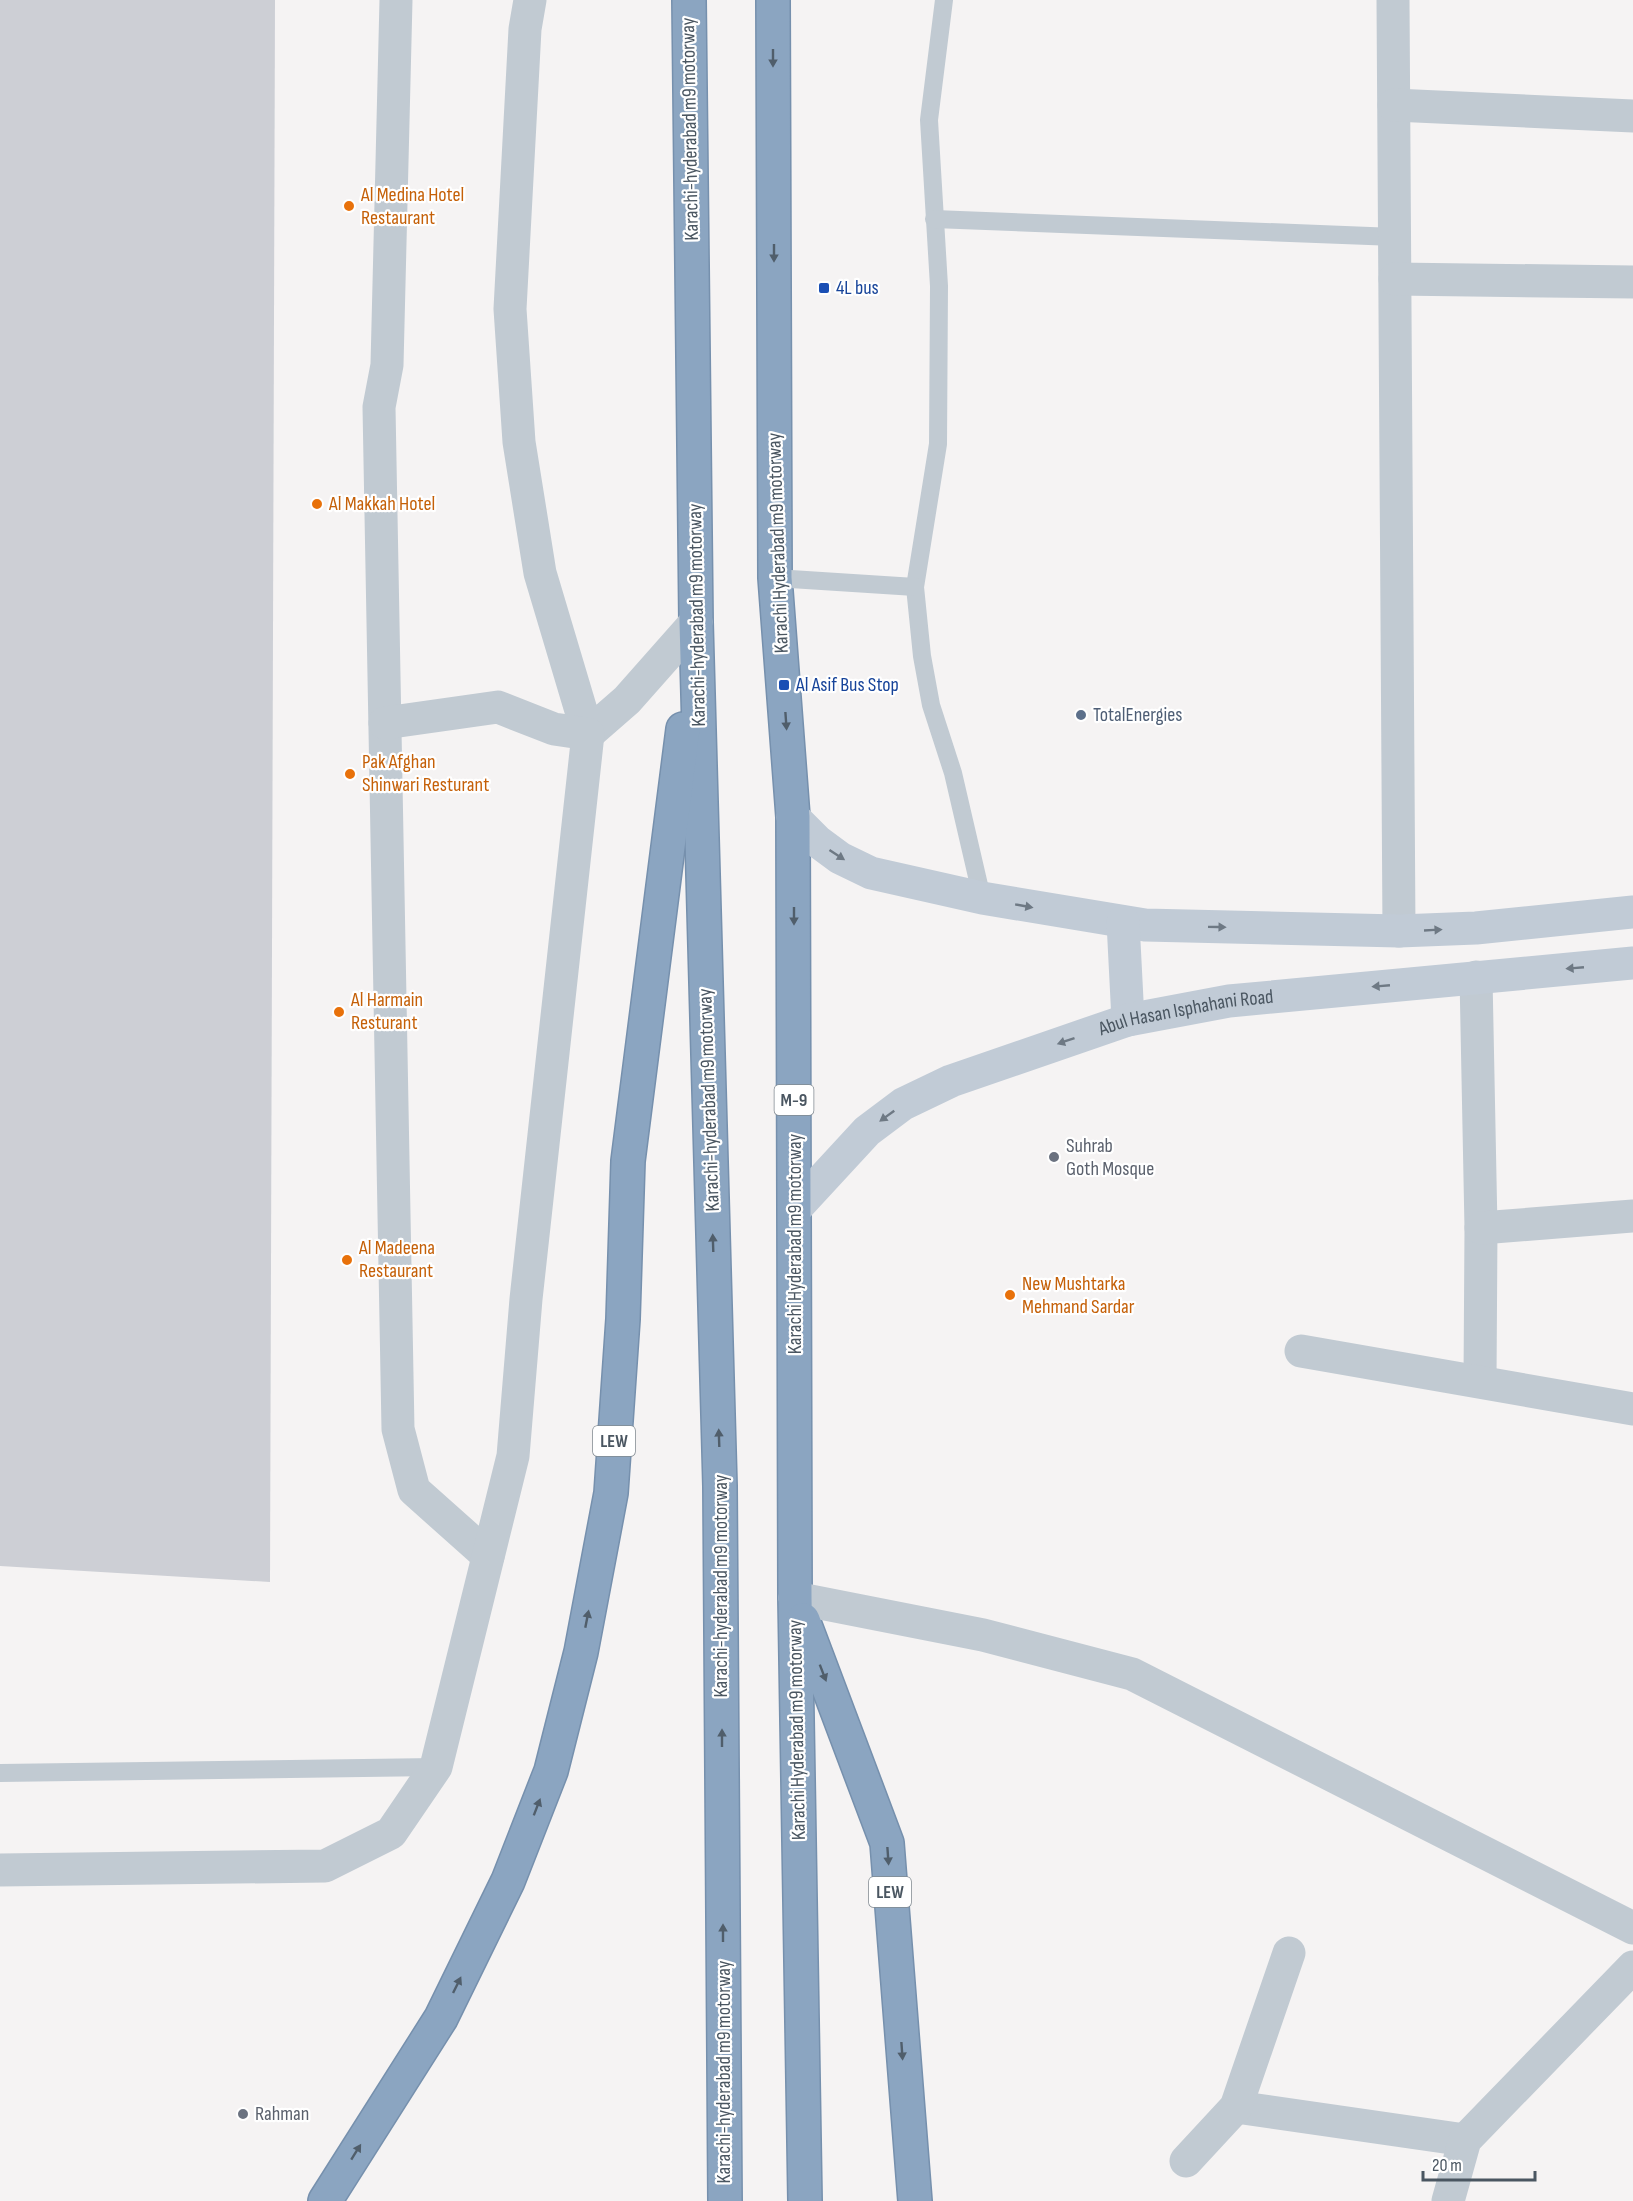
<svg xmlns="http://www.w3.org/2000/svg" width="1633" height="2201" viewBox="0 0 1633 2201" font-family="'Sofia Sans Condensed',sans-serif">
	<rect width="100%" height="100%" fill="#f5f3f3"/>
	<polygon fill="#cdcfd5" points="0,0 275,0 270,1582 0,1566"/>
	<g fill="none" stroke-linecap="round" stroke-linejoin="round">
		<g stroke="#7690ad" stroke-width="36">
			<g id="highway">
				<polyline points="689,0 696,622 720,1486 725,2201"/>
				<polyline points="773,0 775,578 793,817 795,1598 805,2201"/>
				<polyline points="803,1620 887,1843 915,2201"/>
				<polyline points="325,2201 441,2018 508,1881 551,1771 581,1652 611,1493 623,1319 628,1161 683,729"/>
			</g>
		</g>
		<g stroke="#c1cad2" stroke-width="18">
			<polyline points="944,0 929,120 939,286 938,444 915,587 922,656 931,705 953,773 982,898"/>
			<polyline points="934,219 1395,237"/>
			<polyline points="775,578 915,587"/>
			<polyline points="0,1773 436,1767"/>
		</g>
		<g stroke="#c1cad2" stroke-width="33">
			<polyline points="396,0 387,365 379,407 398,1429 414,1490 488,1556"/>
			<polyline points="530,0 525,29 510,309 519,442 540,573 588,734 627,700 696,622"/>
			<polyline points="1393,0 1399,931"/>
			<polyline points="1394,105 1633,116"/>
			<polyline points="1395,279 1633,282"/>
			<polyline points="1476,977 1481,1228 1480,1381"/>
			<polyline points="1481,1228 1633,1216"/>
			<polyline points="1301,1351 1633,1409"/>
			<polyline points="795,1598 983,1635 1132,1674 1633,1928"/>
			<polyline points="0,1870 325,1866 391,1833 436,1767 513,1456 526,1299 588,734 554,729 498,707 385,723"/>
			<polyline points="1236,2107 1465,2140"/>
			<polyline points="1186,2161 1236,2107 1289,1953"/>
			<polyline points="1448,2201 1465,2140 1633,1967"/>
		</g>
		<g stroke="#c1cbd6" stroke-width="33">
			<polyline points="793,817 817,841 840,858 871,873 982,898 1145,925 1399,931 1476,928 1633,912"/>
			<polyline points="1123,922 1128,1020"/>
			<path id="s1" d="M 795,1209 L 867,1131 L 903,1104 L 951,1081 L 1128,1020 L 1229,1001 L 1633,963"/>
		</g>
		<use href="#highway" stroke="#8ba5c1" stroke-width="33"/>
	</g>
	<defs><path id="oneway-solid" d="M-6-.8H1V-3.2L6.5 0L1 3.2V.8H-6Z" transform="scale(1.5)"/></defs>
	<g fill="#505e6b">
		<use href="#oneway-solid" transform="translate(773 58) rotate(90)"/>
		<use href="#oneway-solid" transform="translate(774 253) rotate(90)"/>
		<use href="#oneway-solid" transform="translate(786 721) rotate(86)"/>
		<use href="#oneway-solid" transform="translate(794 916) rotate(90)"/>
		<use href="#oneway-solid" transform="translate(713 1243) rotate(-92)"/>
		<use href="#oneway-solid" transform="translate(719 1438) rotate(-92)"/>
		<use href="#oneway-solid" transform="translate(587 1619) rotate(-79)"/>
		<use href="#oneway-solid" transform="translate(823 1673) rotate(69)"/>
		<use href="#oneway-solid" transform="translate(722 1738) rotate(-90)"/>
		<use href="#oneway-solid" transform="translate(537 1807) rotate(-69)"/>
		<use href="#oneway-solid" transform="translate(888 1856) rotate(86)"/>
		<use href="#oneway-solid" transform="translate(723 1933) rotate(-90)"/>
		<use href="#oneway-solid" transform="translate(457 1985) rotate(-64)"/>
		<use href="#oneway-solid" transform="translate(902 2051) rotate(86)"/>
		<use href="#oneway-solid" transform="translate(356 2152) rotate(-58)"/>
	</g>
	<g fill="#6e7984">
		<use href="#oneway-solid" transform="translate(837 855) rotate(33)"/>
		<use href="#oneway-solid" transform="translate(1024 906) rotate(10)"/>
		<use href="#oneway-solid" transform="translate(1217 927) rotate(1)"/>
		<use href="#oneway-solid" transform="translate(1433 930) rotate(-3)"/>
		<use href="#oneway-solid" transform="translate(1575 968) rotate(175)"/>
		<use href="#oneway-solid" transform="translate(1381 986) rotate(175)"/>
		<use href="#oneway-solid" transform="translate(1066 1041) rotate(161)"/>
		<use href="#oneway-solid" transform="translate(887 1116) rotate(144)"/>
	</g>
	<g fill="#e8710a" stroke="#fff" stroke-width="2">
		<circle cx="349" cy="206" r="6"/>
		<circle cx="317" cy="504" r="6"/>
		<circle cx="350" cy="774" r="6"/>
		<circle cx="339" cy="1012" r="6"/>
		<circle cx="347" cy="1260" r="6"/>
		<circle cx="1010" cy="1295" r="6"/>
	</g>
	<g fill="#1a4fb4" stroke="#fff" stroke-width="2">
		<rect x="818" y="282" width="12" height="12" rx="3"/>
		<rect x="778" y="679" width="12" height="12" rx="3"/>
	</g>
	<circle fill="#5c6f8a" stroke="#fff" stroke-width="2" cx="1081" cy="715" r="6"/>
	<g fill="#6b7280" stroke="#fff" stroke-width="2">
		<circle cx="1054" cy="1157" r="6"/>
		<circle cx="243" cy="2114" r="6"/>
	</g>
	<g text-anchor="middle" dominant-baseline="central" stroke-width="4.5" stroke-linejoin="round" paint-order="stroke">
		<g fill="#fff" stroke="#808990" stroke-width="1.5">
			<rect x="774.5" y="1085" width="39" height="30" rx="4.5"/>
			<rect x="593" y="1426" width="42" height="30" rx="4.5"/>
			<rect x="869" y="1877" width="42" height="30" rx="4.5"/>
		</g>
		<g font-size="18" font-weight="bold" fill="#4a5661">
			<text x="794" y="1100">M-9</text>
			<text x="614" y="1441">LEW</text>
			<text x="890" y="1892">LEW</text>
		</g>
		<g font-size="20" fill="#4a5661" stroke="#fff">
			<text transform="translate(690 129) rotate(-91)">Karachi-hyderabad m9 motorway</text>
			<text transform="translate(778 543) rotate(-92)">Karachi Hyderabad m9 motorway</text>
			<text transform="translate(697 615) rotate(-91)">Karachi-hyderabad m9 motorway</text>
			<text stroke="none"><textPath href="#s1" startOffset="450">Abul Hasan Isphahani Road</textPath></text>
			<text transform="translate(709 1100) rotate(-92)">Karachi-hyderabad m9 motorway</text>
			<text transform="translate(795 1244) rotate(-90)">Karachi Hyderabad m9 motorway</text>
			<text transform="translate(721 1586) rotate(-90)">Karachi-hyderabad m9 motorway</text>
			<text transform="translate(797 1730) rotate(-91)">Karachi Hyderabad m9 motorway</text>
			<text transform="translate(724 2072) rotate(-90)">Karachi-hyderabad m9 motorway</text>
		</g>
		<g font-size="20" fill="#c56008" stroke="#fff" text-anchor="start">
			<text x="361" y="195">Al Medina Hotel<tspan x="361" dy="23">Restaurant</tspan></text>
			<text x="329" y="504">Al Makkah Hotel</text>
			<text x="362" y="762">Pak Afghan<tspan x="362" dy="23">Shinwari Resturant</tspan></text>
			<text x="351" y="1000">Al Harmain<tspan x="351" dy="23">Resturant</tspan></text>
			<text x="359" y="1248">Al Madeena<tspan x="359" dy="23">Restaurant</tspan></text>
			<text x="1022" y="1284">New Mushtarka<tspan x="1022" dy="23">Mehmand Sardar</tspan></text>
		</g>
		<g font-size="20" fill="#164399" stroke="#fff" text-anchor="start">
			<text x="836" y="288">4L bus</text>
			<text x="796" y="685">Al Asif Bus Stop</text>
		</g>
		<g font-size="20" fill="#4e5e75" stroke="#fff" text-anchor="start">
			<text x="1093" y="715">TotalEnergies</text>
		</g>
		<g font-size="20" fill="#5b616d" stroke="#fff" text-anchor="start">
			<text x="1066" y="1146">Suhrab<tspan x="1066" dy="23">Goth Mosque</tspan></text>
			<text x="255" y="2114">Rahman</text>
		</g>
	</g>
	<path d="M1423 2171v9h112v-9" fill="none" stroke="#4a5661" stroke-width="3"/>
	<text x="1432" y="2171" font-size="18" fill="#4a5661" stroke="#ffffff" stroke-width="4.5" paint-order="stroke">20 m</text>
</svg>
